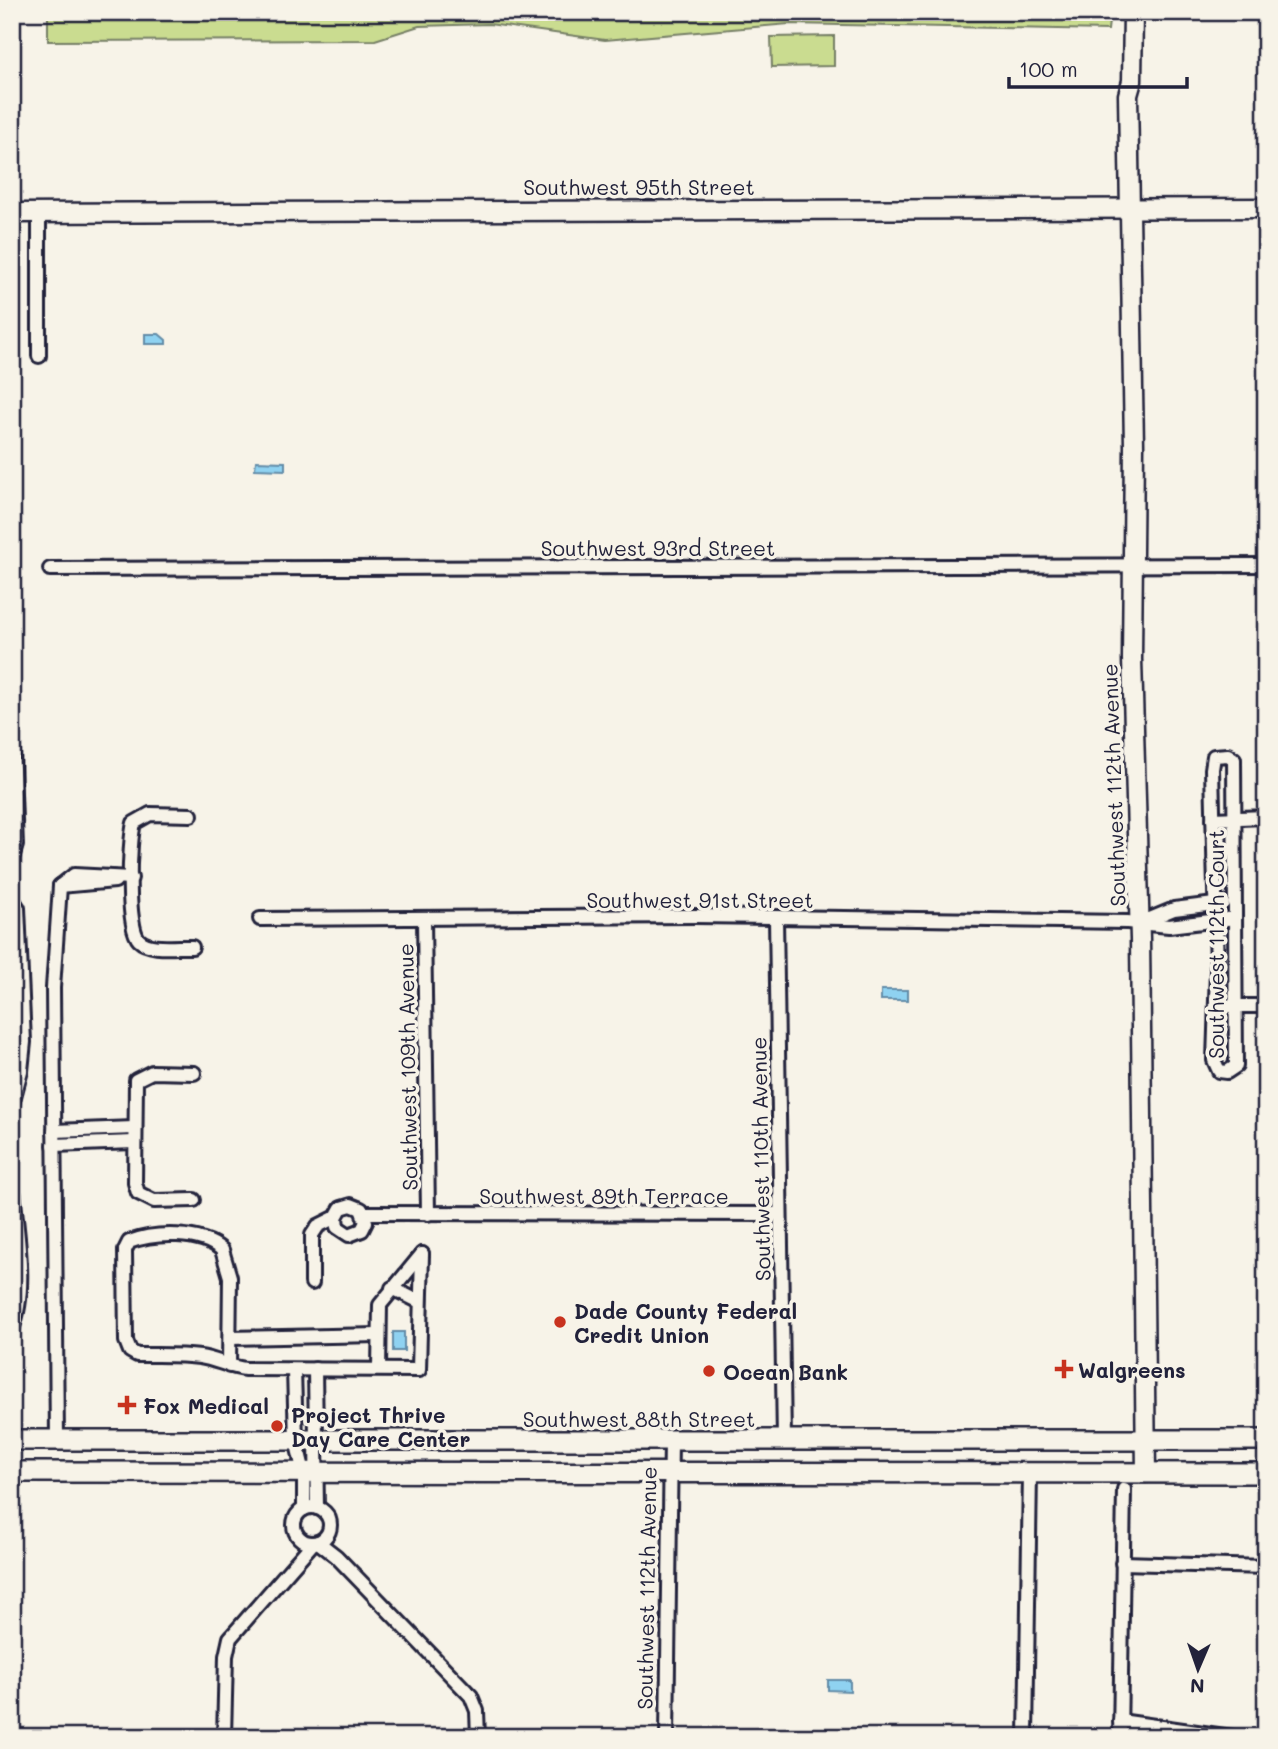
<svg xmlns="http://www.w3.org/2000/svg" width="1278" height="1749" viewBox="0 0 1278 1749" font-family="Mali,sans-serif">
	<rect width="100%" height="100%" fill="#f7f3e8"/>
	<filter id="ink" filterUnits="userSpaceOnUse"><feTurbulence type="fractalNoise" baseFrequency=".0143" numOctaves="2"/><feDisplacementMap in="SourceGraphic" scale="14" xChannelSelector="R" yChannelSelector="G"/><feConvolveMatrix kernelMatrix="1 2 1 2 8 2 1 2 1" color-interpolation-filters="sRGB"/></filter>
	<g filter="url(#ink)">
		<g fill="#cadc90" stroke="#767f66" stroke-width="2">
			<polygon points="48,12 1110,12 1108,30 789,24 605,40 489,24 419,26 375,40 48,41"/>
			<polygon points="834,36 834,66 772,67 771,37"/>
		</g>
		<g fill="#8fd2f1" stroke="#638ca8" stroke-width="2">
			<polygon points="145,334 159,334 166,340 166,344 145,344"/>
			<polygon points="256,461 285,462 285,470 255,469"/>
			<rect x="881" y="990" width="27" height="10"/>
			<rect x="393" y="1332" width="11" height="19"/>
			<polygon points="828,1680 850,1680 850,1691 828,1690"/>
		</g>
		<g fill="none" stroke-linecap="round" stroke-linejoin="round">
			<g stroke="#22223b" stroke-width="18">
				<g id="street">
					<polyline points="39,356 39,213"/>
					<polyline points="50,569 1266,565"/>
					<polyline points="12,743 16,845 12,858"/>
					<polygon points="1228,755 1234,759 1236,1066 1227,1072 1219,1071 1214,1060 1217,970 1212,769 1214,756"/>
					<path d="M 191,815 L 150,814 L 134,823 C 129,842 126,927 139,940 C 150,951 178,946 192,947"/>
					<polyline points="1213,819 1266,817"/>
					<polyline points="60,886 74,875 131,878"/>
					<polyline points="60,886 115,881"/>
					<polyline points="12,899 18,908 24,1042 21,1071 12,1104"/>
					<polyline points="776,918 784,1440"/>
					<polyline points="260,919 695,916 1127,922 1169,926 1235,918"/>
					<polyline points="424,919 428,1214"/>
					<polyline points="1140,923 1174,909 1223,903"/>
					<polyline points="1216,1006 1266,1006"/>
					<polyline points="194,1073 152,1072 136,1080 135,1183 138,1193 154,1201 194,1200"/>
					<polyline points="54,1131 134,1128"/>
					<polyline points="54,1145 134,1142"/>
					<path d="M 12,1179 C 15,1224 29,1287 12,1329"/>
					<polyline points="364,1213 780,1214"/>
					<polyline points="312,1283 312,1235 318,1226 336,1217 341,1208 351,1205 361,1209 366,1222 362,1230 349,1235 337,1227 336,1217"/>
					<polyline points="392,1288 420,1302"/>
					<polyline points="230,1338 379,1335"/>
					<path d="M 229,1366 L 230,1277 L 222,1250 C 201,1231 155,1232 129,1242 L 125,1250 L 126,1341 L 130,1351 L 137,1355 C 157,1355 180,1354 200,1357 C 215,1359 229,1367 245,1369 L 419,1370 L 422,1254"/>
					<polyline points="315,1369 317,1508"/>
					<polyline points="379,1369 380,1305 422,1254"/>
					<polyline points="294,1370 296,1440 304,1473 304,1509"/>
					<polyline points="57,1440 53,988 60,886"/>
					<circle cx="312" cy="1525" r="18"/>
					<polyline points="318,1542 336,1556 471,1696 477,1711 478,1737"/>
					<polyline points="1122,1563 1266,1567"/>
					<polyline points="1120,1721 1232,1737"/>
					<polyline points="224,1737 226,1656 230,1638 313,1543"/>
					<polyline points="667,1737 671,1440"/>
					<polyline points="1026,1737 1030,1473"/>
					<polyline points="1120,1737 1124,1489"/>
				</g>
			</g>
			<g stroke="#22223b" stroke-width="23">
				<g id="secondary">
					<polyline points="1133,12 1132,81 1128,95 1134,446 1132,659 1140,939 1146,1473"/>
					<polyline points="12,213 1266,208"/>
				</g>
			</g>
			<g stroke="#22223b" stroke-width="24">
				<g id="primary">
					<polyline points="12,1440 1266,1440"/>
					<polyline points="12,1472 1266,1473"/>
				</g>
			</g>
			<use href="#street" stroke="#f7f3e8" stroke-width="12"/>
			<use href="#secondary" stroke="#f7f3e8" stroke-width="18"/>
			<use href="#primary" stroke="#f7f3e8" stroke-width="19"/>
		</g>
	</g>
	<g fill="#c8321e" stroke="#f7f3e8" stroke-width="2.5">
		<circle cx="560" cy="1322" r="7"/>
		<path d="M1060.5 1358.5h7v7h7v7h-7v7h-7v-7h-7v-7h7z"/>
		<circle cx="709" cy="1371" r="7"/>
		<path d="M123.5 1394.5h7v7h7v7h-7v7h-7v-7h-7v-7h7z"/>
		<circle cx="277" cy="1426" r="7"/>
	</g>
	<g text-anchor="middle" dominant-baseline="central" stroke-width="7" stroke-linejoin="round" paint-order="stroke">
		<g font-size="21" fill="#22223b" stroke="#f7f3e8">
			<text x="639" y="186">Southwest 95th Street</text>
			<text x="658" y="547">Southwest 93rd Street</text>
			<text transform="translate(1113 785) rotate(-92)">Southwest 112th Avenue</text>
			<text x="700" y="899">Southwest 91st Street</text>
			<text transform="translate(1215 944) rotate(-90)">Southwest 112th Court</text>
			<text transform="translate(407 1067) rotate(-91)">Southwest 109th Avenue</text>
			<text transform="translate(760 1159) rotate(-91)">Southwest 110th Avenue</text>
			<text x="604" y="1195">Southwest 89th Terrace</text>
			<text x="639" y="1418">Southwest 88th Street</text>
			<text transform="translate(646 1588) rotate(-89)">Southwest 112th Avenue</text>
		</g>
		<g font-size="21" font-weight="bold" fill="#22223b" stroke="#f7f3e8" text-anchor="start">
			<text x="574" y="1310">Dade County Federal<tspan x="574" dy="24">Credit Union</tspan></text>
			<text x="1078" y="1369">Walgreens</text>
			<text x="723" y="1371">Ocean Bank</text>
			<text x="143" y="1405">Fox Medical</text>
			<text x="291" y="1414">Project Thrive<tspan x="291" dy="24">Day Care Center</tspan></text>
		</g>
	</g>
	<rect width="1278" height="1749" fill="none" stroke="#f7f3e8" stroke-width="42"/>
	<rect x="21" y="21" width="1236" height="1707" fill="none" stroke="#22223b" stroke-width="2.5" filter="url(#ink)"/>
	<g transform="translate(1198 1669) rotate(182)" stroke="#f7f3e8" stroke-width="5" paint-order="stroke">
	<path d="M0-5L12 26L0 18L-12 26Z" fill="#22223b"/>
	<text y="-10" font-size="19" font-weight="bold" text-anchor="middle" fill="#22223b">N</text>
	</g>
	<path d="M1009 77v10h178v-10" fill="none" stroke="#22223b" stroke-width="3.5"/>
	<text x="1019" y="77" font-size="21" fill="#22223b" stroke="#f7f3e8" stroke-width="5" paint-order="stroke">100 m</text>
</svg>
